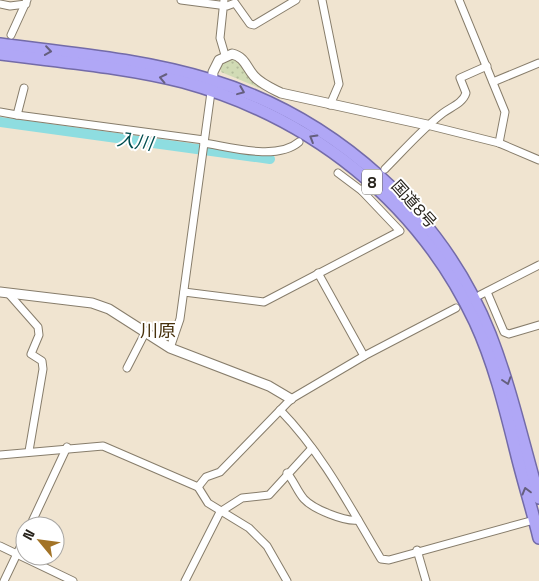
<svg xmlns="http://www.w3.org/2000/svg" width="539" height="581" viewBox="0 0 539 581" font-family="'Space Grotesk','Noto Sans JP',sans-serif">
	<defs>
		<pattern id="grass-dots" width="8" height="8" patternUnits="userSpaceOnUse" patternTransform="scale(1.25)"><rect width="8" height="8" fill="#d1dbb5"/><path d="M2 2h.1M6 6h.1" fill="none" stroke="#b3bc9b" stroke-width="1.8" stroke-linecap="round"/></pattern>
	</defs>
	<rect width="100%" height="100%" fill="#f0e4d0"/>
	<polygon fill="url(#grass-dots)" points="232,59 241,63 248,76 262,89 221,72 220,67 224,61"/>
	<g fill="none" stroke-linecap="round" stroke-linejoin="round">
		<polyline stroke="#8edde0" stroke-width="10" points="0,122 270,159"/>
		<g stroke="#877d6b" stroke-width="9">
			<g id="minor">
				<polyline points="181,0 227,6 235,3 250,24 254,25 296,0"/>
				<polyline points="224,0 220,38 225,55"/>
				<polyline points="322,0 339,84 330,105"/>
				<polyline points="459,0 505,112 499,143"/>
				<polyline points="0,4 10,6 26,4"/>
				<polyline points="11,35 27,0"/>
				<polyline points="493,82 539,63"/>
				<polyline points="0,112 17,115 24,88"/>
				<polyline points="17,115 204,140"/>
				<polyline points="427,125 499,143 539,160"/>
				<path d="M 204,143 C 230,147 277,161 299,142"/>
				<path d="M 385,169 C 404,150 422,129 443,113 C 451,107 463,103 466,93 L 460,78 L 487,66"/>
				<polyline points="338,173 362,191"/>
				<polyline points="318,273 364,356"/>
				<polyline points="184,292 264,302 400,231 362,191 364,188"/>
				<polyline points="487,292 504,332 509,334 539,325"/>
				<polyline points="8,293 38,327 39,335 31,354 42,361 43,369 29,451"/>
				<polyline points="480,295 539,265"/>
				<polyline points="170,348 180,319 211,92"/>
				<polyline points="127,368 145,333"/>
				<path d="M 280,410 C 323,454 350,507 381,559 L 389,560 L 534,520"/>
				<polyline points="0,455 103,446 198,487 208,503 249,528 267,546 287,581"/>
				<path d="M 287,473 C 294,481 297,491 304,499 C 313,509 345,522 358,520"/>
				<polyline points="198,487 206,477 220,472 291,399 364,356 456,308"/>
				<polyline points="30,526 67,447"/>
				<polyline points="0,546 73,581"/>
				<polyline points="417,550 426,581"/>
				<polyline points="4,581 25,537"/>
				<polyline points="185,581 220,512 242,498 269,495 312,448"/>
			</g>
		</g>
		<g stroke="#877d6b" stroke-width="11">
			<g id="tertiary">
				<path d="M 212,87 L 213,72 L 219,60 L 232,54 C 245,57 246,67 254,76 C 261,84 271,88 281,93 L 427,125"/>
				<polyline points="0,292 92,303 109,309 170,348 269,386 291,399"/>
			</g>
		</g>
		<g stroke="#736ba8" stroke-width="14">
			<g id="trunk">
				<path d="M 0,44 C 70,53 143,59 211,80 C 335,118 442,213 490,334 C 511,388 523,443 539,498"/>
				<path d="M 0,54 C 60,62 124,67 183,82 C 311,117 418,201 475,322 C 494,363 505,408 516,452 C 523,481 532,509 539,538"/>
			</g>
		</g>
		<use href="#minor" stroke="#fff" stroke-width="7"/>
		<use href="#tertiary" stroke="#fff" stroke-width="9"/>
		<use href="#trunk" stroke="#b0a7f6" stroke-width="11"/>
	</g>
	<defs><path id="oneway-chevron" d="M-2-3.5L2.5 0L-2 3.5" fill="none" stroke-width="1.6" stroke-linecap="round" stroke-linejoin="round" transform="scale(1.25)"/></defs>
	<g stroke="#655f7e">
		<use href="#oneway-chevron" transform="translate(48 51) rotate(8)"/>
		<use href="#oneway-chevron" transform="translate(163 78) rotate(-168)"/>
		<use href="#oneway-chevron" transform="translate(241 91) rotate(22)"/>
		<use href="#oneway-chevron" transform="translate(313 138) rotate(-149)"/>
		<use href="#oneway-chevron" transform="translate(507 381) rotate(72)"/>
		<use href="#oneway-chevron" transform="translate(526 491) rotate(-105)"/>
	</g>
	<g text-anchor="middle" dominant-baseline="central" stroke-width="4" stroke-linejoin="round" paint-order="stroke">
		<rect fill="#fff" stroke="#686660" stroke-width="1" x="362" y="169.5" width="20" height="25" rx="4"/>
		<g font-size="15" font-weight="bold" fill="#28241c">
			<text x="372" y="182">8</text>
		</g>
		<g font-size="16" fill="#28241c" stroke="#fff">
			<text transform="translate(414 204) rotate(48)">国道8号</text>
		</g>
		<g font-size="18" font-style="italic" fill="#004d4f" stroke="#fff">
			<text transform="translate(135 141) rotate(8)">入川</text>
		</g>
		<g font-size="18" fill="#47310c" stroke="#fff">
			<text x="158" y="330">川原</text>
		</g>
	</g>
	<g transform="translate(40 541) rotate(299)"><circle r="24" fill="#ffffff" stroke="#a9a7a4"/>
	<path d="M0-4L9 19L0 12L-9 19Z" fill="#a27326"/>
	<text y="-8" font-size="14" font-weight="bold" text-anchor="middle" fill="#28241c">N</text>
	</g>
</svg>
